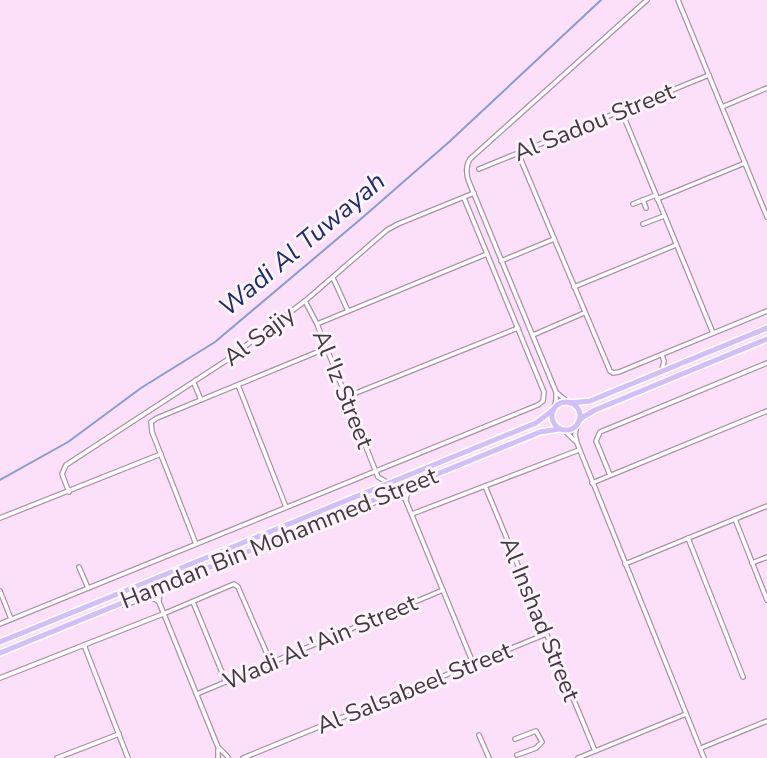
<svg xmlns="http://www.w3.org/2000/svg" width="767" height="758" viewBox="0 0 767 758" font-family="'Nunito Sans',sans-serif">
	<rect width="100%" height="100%" fill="#fce0fa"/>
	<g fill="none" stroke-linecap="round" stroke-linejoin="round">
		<polyline stroke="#879cd2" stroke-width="2" points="0,480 68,442 141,388 215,342 362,218 449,142 601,0"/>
		<g stroke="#aa91a8" stroke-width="6">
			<g id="street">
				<polyline points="678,0 767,217"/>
				<polyline points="722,107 767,88"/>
				<polyline points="621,110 713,333"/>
				<polyline points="518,153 610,371 613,373 619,372 767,311"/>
				<polyline points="479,169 709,75"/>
				<polyline points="657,199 745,163"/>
				<polyline points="643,200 646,208"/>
				<polyline points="633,204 656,195"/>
				<polyline points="643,224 664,216"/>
				<polyline points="501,261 554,239"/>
				<polyline points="333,278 348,311"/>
				<polyline points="574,287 676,245"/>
				<polyline points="305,301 317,324 378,477 387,482"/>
				<polyline points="317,324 487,254"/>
				<polyline points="533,335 584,313"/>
				<polyline points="662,355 664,361 662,370"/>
				<polyline points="194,383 201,400"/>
				<polyline points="238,385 286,507"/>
				<polyline points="557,393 568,402"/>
				<polyline points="346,397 518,328"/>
				<path d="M 554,408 L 556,400 L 556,392 L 469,182 C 466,174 465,167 470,159 L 647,0"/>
				<polyline points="577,425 575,434 577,443 704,758"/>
				<polyline points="564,430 575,441"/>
				<polyline points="610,475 596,441 600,432 767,363"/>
				<path d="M 432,478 C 422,485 406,486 406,501 L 473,663"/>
				<polyline points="592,483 767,411"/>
				<polyline points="485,486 595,751"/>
				<polyline points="69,492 62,474 66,465 227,360 305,301 387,230 398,224 474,193"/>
				<path d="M 370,504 C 382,501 394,491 405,499"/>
				<polyline points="412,514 579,450"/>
				<polyline points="0,518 161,454"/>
				<polyline points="735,519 767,600"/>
				<polyline points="688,538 743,677"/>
				<polyline points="196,544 152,432 151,422 157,418 327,348"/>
				<polyline points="752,563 767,557"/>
				<polyline points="625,564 767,506"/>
				<polyline points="79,567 88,588"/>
				<path d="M 183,580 C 172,587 158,587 159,602 L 218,747 L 228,757"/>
				<polyline points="0,591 11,619"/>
				<polyline points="193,602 226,682"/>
				<path d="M 124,605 C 137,602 148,592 159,602"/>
				<polyline points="0,624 538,405 543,401 544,392 464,198"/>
				<polyline points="84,645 128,758"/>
				<polyline points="0,678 163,614 234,584 238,587 271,663"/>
				<polyline points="197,694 443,590"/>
				<polyline points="479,735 489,758"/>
				<polyline points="515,739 536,731 542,742 536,748 517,755"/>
				<polyline points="701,748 767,721"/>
				<polyline points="218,749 218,758"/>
				<polyline points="57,758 119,734"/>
				<polyline points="243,758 546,634"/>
				<polyline points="578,758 686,714"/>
			</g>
		</g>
		<g stroke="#fff" stroke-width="8">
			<g id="primary">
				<circle cx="566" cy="416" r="14"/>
				<polyline points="570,403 590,401 767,328"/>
				<polyline points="578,422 583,417 595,410 767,339"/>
				<polyline points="0,642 536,423 553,410"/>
				<polyline points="0,653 540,432 559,429"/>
			</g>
		</g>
		<use href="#street" stroke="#fff" stroke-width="3.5"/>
		<use href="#primary" stroke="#d2bff9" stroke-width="5"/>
	</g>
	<g text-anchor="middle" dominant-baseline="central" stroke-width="6" stroke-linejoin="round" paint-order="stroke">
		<g font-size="24" fill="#433943" stroke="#fff4fe">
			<text transform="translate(594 122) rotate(-22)">Al Sadou Street</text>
			<text transform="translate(259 336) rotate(-37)">Al Sajiy</text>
			<text transform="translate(343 389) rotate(68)">Al 'Iz Street</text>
			<text transform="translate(279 538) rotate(-22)">Hamdan Bin Mohammed Street</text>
			<text transform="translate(540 619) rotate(68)">Al Inshad Street</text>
			<text transform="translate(320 642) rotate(-23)">Wadi Al 'Ain Street</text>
			<text transform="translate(414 688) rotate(-22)">Al Salsabeel Street</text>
		</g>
		<g font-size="26" font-style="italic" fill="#1b2d6d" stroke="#fff4fe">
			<text transform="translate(302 244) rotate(-40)">Wadi Al Tuwayah</text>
		</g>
	</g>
</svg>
